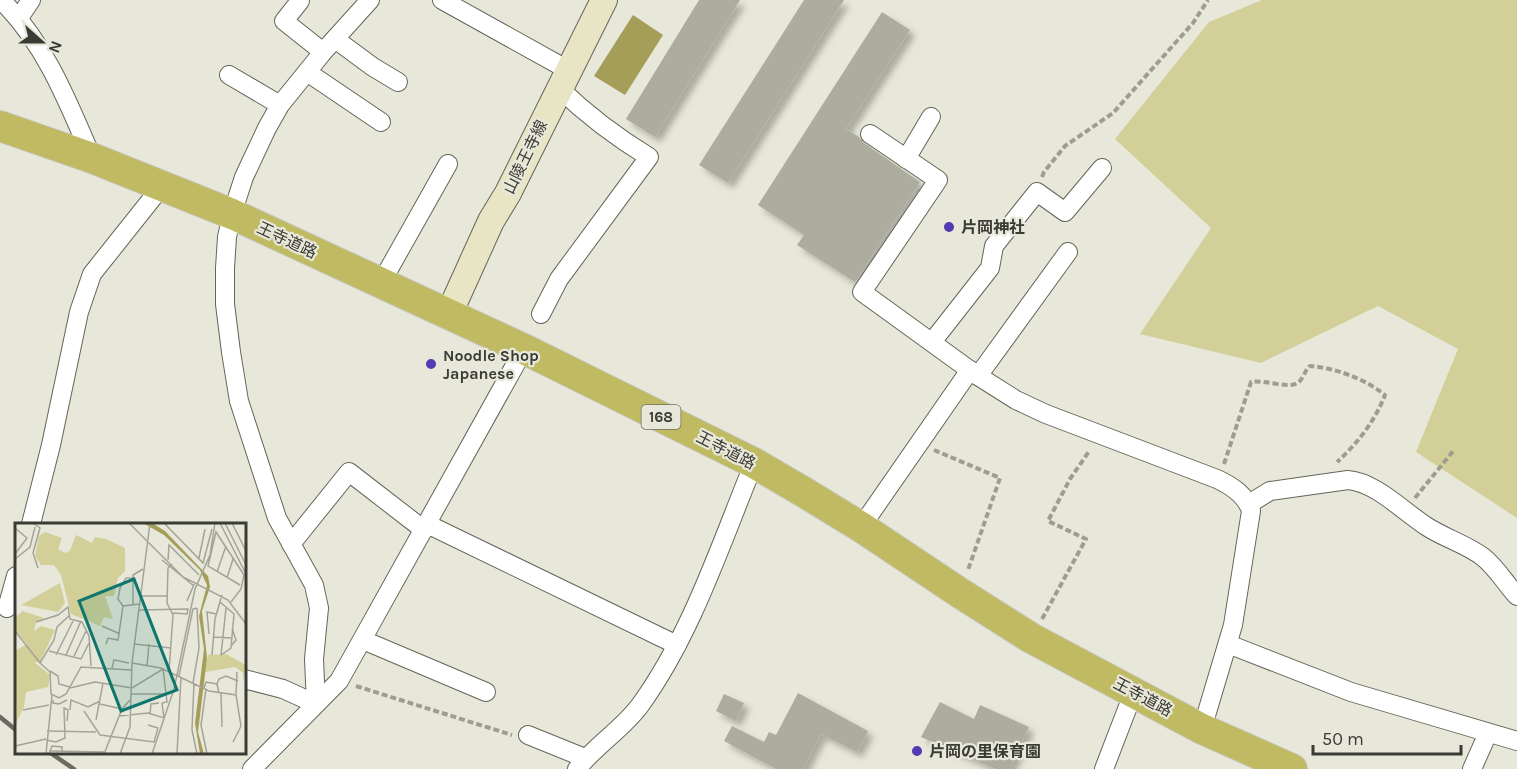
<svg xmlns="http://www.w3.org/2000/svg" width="1517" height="769" viewBox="0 0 1517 769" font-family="Karla,'Noto Sans JP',sans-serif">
	<defs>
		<filter id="shadow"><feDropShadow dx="5.5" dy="5.5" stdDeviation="3" flood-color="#0004"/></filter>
	</defs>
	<rect width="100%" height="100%" fill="#e8e8da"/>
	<polygon fill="#d3cf98" points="1262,0 1517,0 1517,518 1416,452 1458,349 1378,306 1261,363 1140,334 1211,228 1115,139 1209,22"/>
	<polygon fill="#a49e59" points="633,15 663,35 625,95 594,76"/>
	<g fill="#acac9f" filter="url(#shadow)">
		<polygon points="699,0 740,0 655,137 626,119"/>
		<polygon points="804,0 844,0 728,183 699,165"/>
		<polygon points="882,12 910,30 846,129 859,137 864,143 920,182 855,282 797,245 804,235 758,205"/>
		<polygon points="798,693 868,731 857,752 821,734 803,769 776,769 724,741 732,726 764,742 769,732 776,735"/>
		<polygon points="724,694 744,703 736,721 716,711"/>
		<polygon points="940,702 974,719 980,705 1029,727 1010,769 996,769 921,737"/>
	</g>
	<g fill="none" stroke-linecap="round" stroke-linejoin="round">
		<g stroke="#656458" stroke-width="20">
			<g id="minor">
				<path d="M 1,0 C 45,43 68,102 92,158"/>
				<polyline points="299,0 300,1 284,21 323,52"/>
				<polyline points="442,0 568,70"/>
				<polyline points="19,18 31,0"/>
				<polyline points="335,39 373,67 398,82"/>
				<polyline points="307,72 381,122"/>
				<polyline points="229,75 280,105"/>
				<path d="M 870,134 L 938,180 L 862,292 L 978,376 L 1016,400 L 1046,414 L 1217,479 C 1232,486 1246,495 1251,511 L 1233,625 L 1202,729"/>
				<polyline points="906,159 931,117"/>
				<polyline points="381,283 448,164"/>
				<path d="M 541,314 L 559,279 L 649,157 C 616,137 587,115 559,88"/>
				<polyline points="932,342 990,268 994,246 1037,192 1065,212 1102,168"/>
				<polyline points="978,376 1068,252"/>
				<path d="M 1249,504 L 1270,491 L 1348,480 C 1375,482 1403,511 1426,526 C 1444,538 1466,544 1483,557 C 1496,567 1506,584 1517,596"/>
				<polyline points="31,524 51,445 79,312 92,274 162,186"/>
				<polyline points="427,524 677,645"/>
				<polyline points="861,527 970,370"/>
				<polyline points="291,544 349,472 424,530"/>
				<polyline points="7,608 16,576"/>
				<polyline points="363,640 486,692"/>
				<polyline points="1228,644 1351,692 1517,741"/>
				<polyline points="244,679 283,689 316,704 314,659 319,608 314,585 277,518 239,401 231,352 225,304 225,268 227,237 232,214 244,177 267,128 280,105 323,52 370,0"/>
				<polyline points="528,735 585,758"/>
				<polyline points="252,769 339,681 524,349"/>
				<path d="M 577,769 C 596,745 625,727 641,704 C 692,633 721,543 754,463"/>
				<polyline points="1104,769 1134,691"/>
				<polyline points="1472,769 1488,733"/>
			</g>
		</g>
		<g stroke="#656458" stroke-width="28">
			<polyline id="secondary" points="449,314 491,221 508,193 604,0"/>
		</g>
		<g stroke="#c8c8c6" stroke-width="32">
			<polyline id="trunk" points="0,126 92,158 232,214 524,349 754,463 802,491 861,527 960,593 1031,638 1202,729 1292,769"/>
		</g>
		<g stroke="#9d9d92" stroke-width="4" stroke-dasharray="6 3" stroke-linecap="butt">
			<polyline points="1042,177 1044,172 1065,146 1113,113 1193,23 1208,0"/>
			<polyline points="934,450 1000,478 968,570"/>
			<path d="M 1224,464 L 1251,382 C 1264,379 1290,390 1299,382 C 1304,377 1305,370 1310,366 C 1336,368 1365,379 1385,395 C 1375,421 1357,444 1337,462"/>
			<polyline points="1415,498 1454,450"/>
			<polyline points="1042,619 1086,539 1048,521 1070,479 1090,450"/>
			<polyline points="356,686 512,735"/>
		</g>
		<use href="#minor" stroke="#fff" stroke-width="18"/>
		<use href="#secondary" stroke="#e8e5c4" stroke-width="26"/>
		<use href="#trunk" stroke="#c0ba63" stroke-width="30"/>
		<g stroke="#6b6b62" stroke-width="4.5">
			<polyline points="0,717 16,730"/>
			<polyline points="49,752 74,769"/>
		</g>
	</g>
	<g fill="#503bb3" stroke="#e8e8da" stroke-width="2">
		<circle cx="949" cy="227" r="6"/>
		<circle cx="431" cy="364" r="6"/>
		<circle cx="917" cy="751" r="6"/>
	</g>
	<g text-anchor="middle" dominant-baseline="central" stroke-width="4.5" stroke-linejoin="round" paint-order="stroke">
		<rect fill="#e8e8da" stroke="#6f6f66" stroke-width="1.5" x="641.5" y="405" width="39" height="24" rx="4.5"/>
		<g font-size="15" font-weight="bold" fill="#3b3b35">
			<text x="661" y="417">168</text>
		</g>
		<g font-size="16" fill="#3b3b35" stroke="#e8e8da">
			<text transform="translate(525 157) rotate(-64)">山陵王寺線</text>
			<text transform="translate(287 240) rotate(25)">王寺道路</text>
			<text transform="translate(726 450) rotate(27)">王寺道路</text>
			<text transform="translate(1143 697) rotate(28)">王寺道路</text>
		</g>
		<g font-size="16" font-weight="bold" fill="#3b3b35" stroke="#e8e8da" text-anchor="start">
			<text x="961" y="227">片岡神社</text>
			<text x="443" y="355">Noodle Shop<tspan x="443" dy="18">Japanese</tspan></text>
			<text x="929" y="751">片岡の里保育園</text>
		</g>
	</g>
	<g transform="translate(15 523)">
		<rect width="231" height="231" fill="#e8e8da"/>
		<path d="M 30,9 L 47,15 L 43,26 L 50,30 L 55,28 L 61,12 L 77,20 L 80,14 L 91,16 L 110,25 L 110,48 L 103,55 L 99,73 L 90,73 L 98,96 L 89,94 L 85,103 L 56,91 L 46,52 L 39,42 L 26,42 L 20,33 L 24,13 ZM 45,60 L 50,80 L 43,89 L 6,82 ZM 8,88 L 29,95 L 21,99 L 19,108 L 26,103 L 40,107 L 25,139 L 19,139 L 35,152 L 33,164 L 11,169 L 9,184 L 0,202 L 0,128 L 12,121 L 0,107 L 0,94 ZM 211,131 L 231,142 L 228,159 L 228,150 L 220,144 L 190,149 L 193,132 Z" fill="#d3cf98"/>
		<path d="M 128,0 L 137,0 L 150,8 L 193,53 L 195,64 L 187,88 L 192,135 L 183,209 L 189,231 L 185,231 L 180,200 L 189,126 L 184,93 L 192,62 L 185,47 L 149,12 Z" fill="#a49e59"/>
		<path fill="none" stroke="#a3a398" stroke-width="1.5" d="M 18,0 L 25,5 L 18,30 L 23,45M 114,0 L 131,17M 149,0 L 188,40 L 197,6M 205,0 L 231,51M 210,0 L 231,42M 217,0 L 231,28M 0,5 L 12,15 L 0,31M 131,17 L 168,54 L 213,77 L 231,101M 184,35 L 190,6M 0,36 L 15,24 L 20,4M 147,37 L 179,63M 153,37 L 154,22 L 184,52M 202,49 L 211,23M 212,55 L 218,36M 126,73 L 153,73M 172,78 L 180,59M 205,79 L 219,91 L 216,125 L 206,132M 216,79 L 226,66 L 229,52 L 201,9 L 193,43 L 225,62M 118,81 L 118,52 L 128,46M 108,83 L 103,76 L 105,65 L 111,55 L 117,55M 124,87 L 173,86 L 172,91 L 158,90M 21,99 L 43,92 L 53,84 L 55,96 L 67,99 L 74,113 L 76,143M 87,103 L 105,111M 0,108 L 25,140 L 39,117 L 42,104 L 55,92M 194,111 L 192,89 L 201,91M 198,114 L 216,115M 91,121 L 93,115 L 103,117 L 108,83 L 125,81M 119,121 L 156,125M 216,123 L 221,117 L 217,105M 34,128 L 66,136 L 75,118M 41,132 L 58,98M 51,132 L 66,98M 197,132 L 200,96 L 207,72M 206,132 L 211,85M 59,133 L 71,108M 25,140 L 35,149 L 36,171 L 44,175 L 51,171 L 66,144 L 116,147M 117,140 L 146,145 L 194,168 L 221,172 L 226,203 L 218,219M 132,143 L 134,121M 97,145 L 99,137 L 114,140M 35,148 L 43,153 L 44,161 L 55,164M 154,148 L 158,92 L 152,80 L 153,45 L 157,41M 164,153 L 178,86 L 182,85M 178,160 L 184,125 L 182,85M 179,160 L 177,207 L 182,231M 202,161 L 204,156 L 211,153 L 223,158M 55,165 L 80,159 L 117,165 L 148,146 L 152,179 L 147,180M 189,165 L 191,159 L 202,161 L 204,170M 191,166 L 186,202 L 192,231M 206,170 L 207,204M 116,171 L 150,171M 221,171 L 222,149M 38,177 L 38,180 L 44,181 L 52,177M 85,181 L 107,186M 8,187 L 34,182M 55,187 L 56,177 L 73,184 L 85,178M 69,188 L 85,212 L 139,219 L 143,205 L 133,202M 135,191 L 136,181 L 144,180M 104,193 L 133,190 L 149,195 L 147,180M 81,197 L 88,160M 32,208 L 81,209M 31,217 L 41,219 L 50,215 L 49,185 L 53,187 L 52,198M 0,223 L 31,216M 34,228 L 89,229M 31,231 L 37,172M 34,231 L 37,223 L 47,224 L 47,228M 89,231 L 107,186 L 115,177M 105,231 L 115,204 L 117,140 L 135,0M 137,231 L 159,166 L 180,66 L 195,32 L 200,0M 162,231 L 166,154"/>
		<path fill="#0f766e" fill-opacity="0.15" stroke="#0f766e" stroke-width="3" d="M 119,56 L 162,167 L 106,188 L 64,78 Z"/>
		<rect width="231" height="231" fill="none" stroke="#3b3b35" stroke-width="3"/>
	</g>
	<g transform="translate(42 42) rotate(111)" stroke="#e8e8da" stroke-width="4.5" paint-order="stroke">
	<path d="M0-4.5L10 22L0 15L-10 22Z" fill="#3b3b35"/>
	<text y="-9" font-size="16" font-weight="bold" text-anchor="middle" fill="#3b3b35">N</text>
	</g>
	<path d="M1313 745v9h148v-9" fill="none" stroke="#3b3b35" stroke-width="3"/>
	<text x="1322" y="745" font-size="18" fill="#3b3b35" stroke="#e8e8da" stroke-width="4.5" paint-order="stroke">50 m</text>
</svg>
